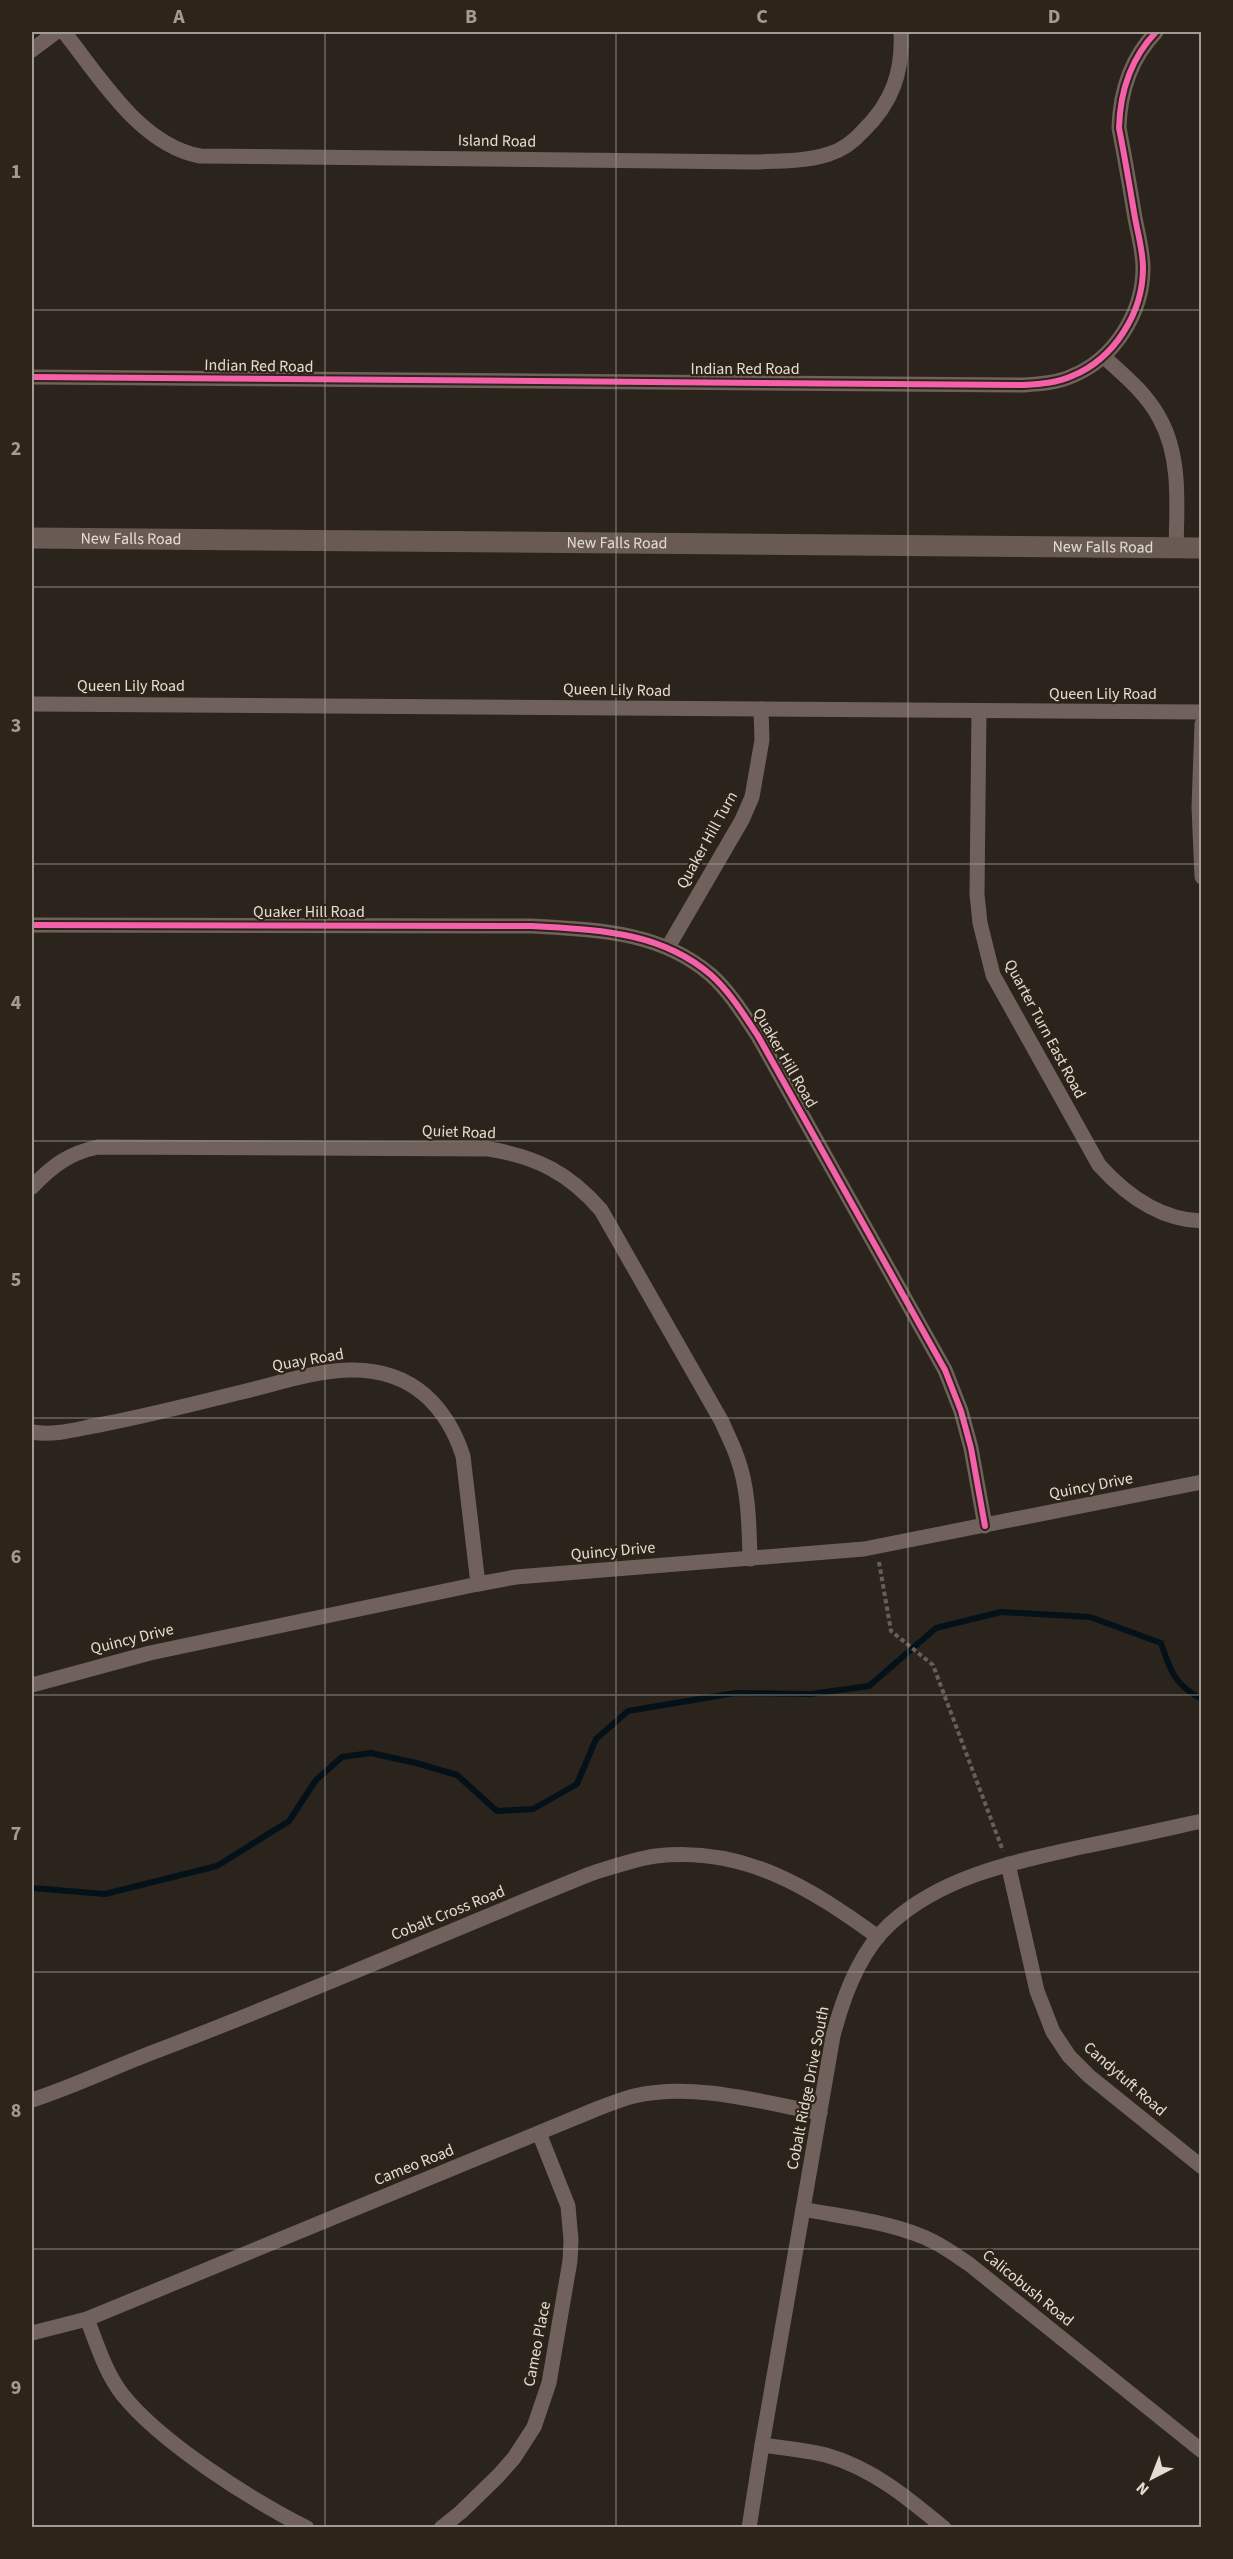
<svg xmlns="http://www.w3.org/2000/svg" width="1233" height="2559" viewBox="0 0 1233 2559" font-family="'Source Sans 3',sans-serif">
	<rect width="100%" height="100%" fill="#2a241d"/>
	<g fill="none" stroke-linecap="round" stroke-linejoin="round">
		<path stroke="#041118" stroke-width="6" d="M 32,1888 L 105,1894 L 217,1866 L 289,1821 L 316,1780 L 342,1757 L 371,1753 L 416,1763 L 457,1775 L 497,1811 L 533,1809 L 577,1784 L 596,1739 L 628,1711 L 735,1693 L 811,1694 L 869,1686 L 936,1628 L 1001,1612 L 1090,1617 L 1161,1643 C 1170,1670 1175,1686 1202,1699"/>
		<polyline stroke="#685e59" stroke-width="4" stroke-dasharray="4.5 3" stroke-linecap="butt" points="879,1562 891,1631 933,1665 1003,1851"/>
		<g stroke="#70615d" stroke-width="15">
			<path d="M 64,32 C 100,77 140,145 200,156 L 752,162 C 777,161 804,162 829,154 C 843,150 854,141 863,131 C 892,103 903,72 901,32"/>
			<polyline points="32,50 56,32"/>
			<path d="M 1104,357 C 1124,375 1147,394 1160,419 C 1181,457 1177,506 1176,548"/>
			<path d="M 32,377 L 1023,385 C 1039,384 1057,383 1072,376 C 1114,359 1143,313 1143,268 C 1143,251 1138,234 1135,218 C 1130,188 1125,158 1119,128 C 1120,92 1131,58 1156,32"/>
			<polyline points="32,704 1202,712"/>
			<path d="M 979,711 L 977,894 L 980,923 L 993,975 L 1099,1165 C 1126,1195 1160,1220 1202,1221"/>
			<polyline points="1202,724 1199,807 1202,877"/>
			<path d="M 32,925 L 533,926 C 597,930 660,931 711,975 C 730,992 744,1015 758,1036 L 945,1370 L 961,1411 L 971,1448 L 985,1526"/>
			<polyline points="668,947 742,820 752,797 762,740 761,709"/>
			<path d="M 32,1187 C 52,1166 69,1153 98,1147 L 489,1149 C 537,1157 569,1173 601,1210 L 722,1422 C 727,1434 733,1445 737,1457 C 749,1489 749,1526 750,1559"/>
			<path d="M 32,1432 C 54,1436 77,1429 99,1425 C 147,1416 194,1404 242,1392 C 301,1378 371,1349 425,1395 C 444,1412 455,1431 463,1456 L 478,1584"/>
			<polyline points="32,1685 150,1653 478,1584 516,1577 864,1549 1202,1482"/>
			<polyline points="1008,1864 1037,1991 1053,2032 1069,2056 1089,2076 1202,2167"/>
			<path d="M 32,2100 C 75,2086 116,2066 159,2050 C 304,1995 446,1932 590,1874 C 612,1867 634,1859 656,1856 C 745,1846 810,1888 878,1937"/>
			<path d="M 803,2209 C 843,2217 884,2221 921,2236 C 938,2242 954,2254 969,2264 L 1202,2451"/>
			<path d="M 87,2319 C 97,2344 105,2372 122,2394 C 160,2442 251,2500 307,2528"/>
			<path d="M 32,2333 L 87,2319 L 599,2108 C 610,2104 622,2099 634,2096 C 694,2082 761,2102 820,2113"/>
			<path d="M 762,2445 C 783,2448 805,2450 826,2455 C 872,2468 908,2498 944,2528"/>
			<polyline points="441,2528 461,2512 498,2476 514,2458 534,2427 549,2383 570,2261 571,2240 568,2206 539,2133"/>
			<path d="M 749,2528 L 762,2445 L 833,2036 C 843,1997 859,1952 890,1924 C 942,1876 1014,1862 1081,1847 C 1121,1839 1161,1830 1202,1821"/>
		</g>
		<path stroke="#695a54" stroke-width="21" id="s1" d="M 32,538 L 1202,548"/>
		<g stroke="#2f2418" stroke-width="10">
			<g id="cycleway">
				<path d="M 32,377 L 1023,385 C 1039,384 1057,383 1072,376 C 1114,359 1143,313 1143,268 C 1143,251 1138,234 1135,218 C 1130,188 1125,158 1119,128 C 1120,92 1131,58 1156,32"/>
				<path d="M 32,925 L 533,926 C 597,930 660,931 711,975 C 730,992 744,1015 758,1036 L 945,1370 L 961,1411 L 971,1448 L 985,1526"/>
			</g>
		</g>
		<use href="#cycleway" stroke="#f560ab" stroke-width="6"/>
	</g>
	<path fill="none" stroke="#a39c95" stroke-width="1.5" stroke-opacity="0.55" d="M 325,32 L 325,2528M 616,32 L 616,2528M 908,32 L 908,2528M 32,310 L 1202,310M 32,587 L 1202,587M 32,864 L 1202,864M 32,1141 L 1202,1141M 32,1418 L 1202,1418M 32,1695 L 1202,1695M 32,1972 L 1202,1972M 32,2249 L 1202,2249"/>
	<g text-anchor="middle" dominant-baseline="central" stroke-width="4.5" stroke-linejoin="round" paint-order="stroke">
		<g font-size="16" fill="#e4ddd5" stroke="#2f2418">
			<text transform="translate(497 141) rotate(1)">Island Road</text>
			<text transform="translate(259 366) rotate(1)">Indian Red Road</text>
			<text x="745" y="369">Indian Red Road</text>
			<text stroke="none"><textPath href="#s1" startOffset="99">New Falls Road</textPath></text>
			<text stroke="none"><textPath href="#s1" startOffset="585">New Falls Road</textPath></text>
			<text stroke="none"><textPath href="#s1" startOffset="1071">New Falls Road</textPath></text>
			<text x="131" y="686">Queen Lily Road</text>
			<text transform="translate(617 690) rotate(1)">Queen Lily Road</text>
			<text x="1103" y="694">Queen Lily Road</text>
			<text transform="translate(707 840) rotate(-61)">Quaker Hill Turn</text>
			<text x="309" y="912">Quaker Hill Road</text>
			<text transform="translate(1045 1029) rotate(62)">Quarter Turn East Road</text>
			<text transform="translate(785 1058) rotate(60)">Quaker Hill Road</text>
			<text transform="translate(459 1132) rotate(2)">Quiet Road</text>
			<text transform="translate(308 1360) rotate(-10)">Quay Road</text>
			<text transform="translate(1091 1486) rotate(-11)">Quincy Drive</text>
			<text transform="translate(613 1551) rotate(-5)">Quincy Drive</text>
			<text transform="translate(132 1639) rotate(-14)">Quincy Drive</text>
			<text transform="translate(448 1913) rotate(-22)">Cobalt Cross Road</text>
			<text transform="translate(1125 2079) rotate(41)">Candytuft Road</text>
			<text transform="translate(808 2088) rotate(-79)">Cobalt Ridge Drive South</text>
			<text transform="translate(414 2165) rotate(-22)">Cameo Road</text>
			<text transform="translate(1028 2288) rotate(39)">Calicobush Road</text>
			<text transform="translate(537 2344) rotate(-79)">Cameo Place</text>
		</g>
	</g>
	<rect width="1233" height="2559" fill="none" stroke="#2f2418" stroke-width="66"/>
	<g transform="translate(1152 2478) rotate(222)" stroke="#2f2418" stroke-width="4.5" paint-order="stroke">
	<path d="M0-4.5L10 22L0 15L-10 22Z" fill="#e4ddd5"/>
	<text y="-9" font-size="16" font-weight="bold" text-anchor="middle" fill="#e4ddd5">N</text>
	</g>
	<rect x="33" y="33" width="1167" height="2493" fill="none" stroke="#a39c95" stroke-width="2"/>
	<g font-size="20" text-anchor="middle" font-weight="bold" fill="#a39c95">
		<text x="179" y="23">A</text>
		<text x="471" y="23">B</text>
		<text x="762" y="23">C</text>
		<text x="1054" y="23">D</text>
		<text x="16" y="178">1</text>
		<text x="16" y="455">2</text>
		<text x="16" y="732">3</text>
		<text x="16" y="1009">4</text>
		<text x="16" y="1286">5</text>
		<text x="16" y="1563">6</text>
		<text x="16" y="1840">7</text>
		<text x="16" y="2117">8</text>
		<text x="16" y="2394">9</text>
	</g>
</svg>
